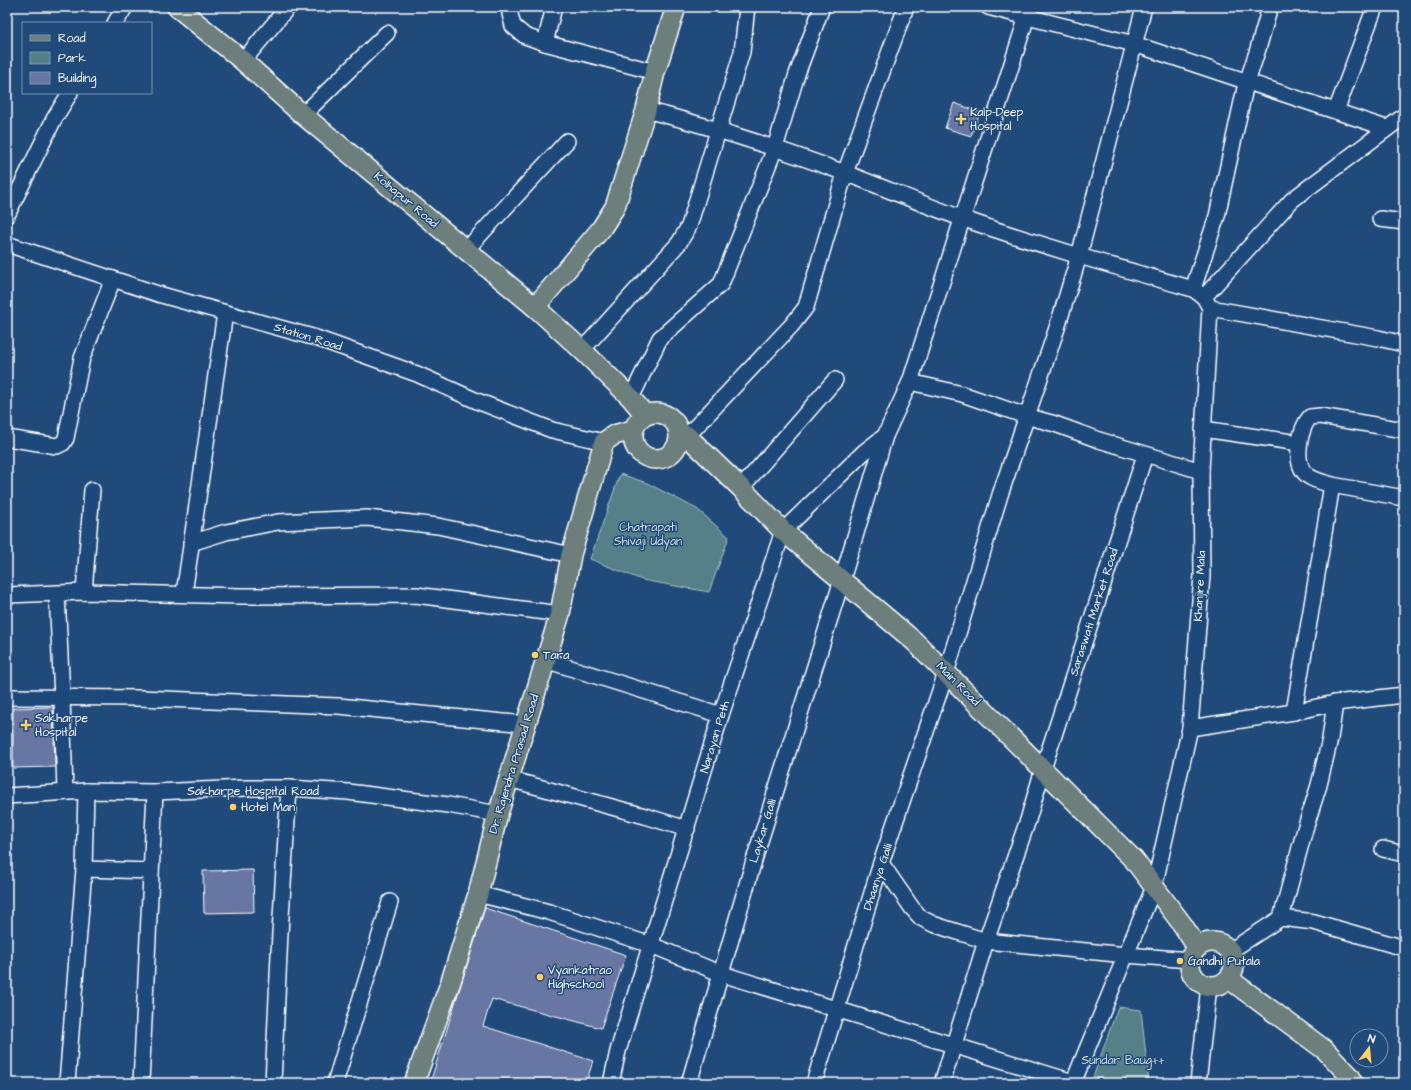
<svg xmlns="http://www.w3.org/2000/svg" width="1411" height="1090" viewBox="0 0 1411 1090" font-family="'Architects Daughter',sans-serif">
	<rect width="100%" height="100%" fill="#1f4a7a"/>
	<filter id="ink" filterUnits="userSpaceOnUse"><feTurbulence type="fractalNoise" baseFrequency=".025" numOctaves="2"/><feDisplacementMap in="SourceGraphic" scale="8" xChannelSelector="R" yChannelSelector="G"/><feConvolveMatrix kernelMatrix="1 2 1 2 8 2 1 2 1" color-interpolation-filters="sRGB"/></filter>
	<g filter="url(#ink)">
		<g fill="#568088" stroke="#aac0c4">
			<polygon points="620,474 647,483 697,509 729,537 709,592 642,580 590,559"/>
			<polygon points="1118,1007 1141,1010 1149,1083 1091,1083"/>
		</g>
		<g fill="#6776a4" stroke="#fff">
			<polygon points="954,103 980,112 971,136 945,128"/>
			<polygon points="53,707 55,767 13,768 13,708"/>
			<polygon points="253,870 254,912 204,913 203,871"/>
			<polygon points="485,908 626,955 601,1028 492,999 483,1026 593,1061 586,1083 430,1083"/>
		</g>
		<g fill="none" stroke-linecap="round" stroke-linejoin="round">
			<g stroke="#fff" stroke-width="18">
				<g id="minor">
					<polyline points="511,7 510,14 513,26 525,36 545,43 655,72"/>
					<polyline points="988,7 1134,44 1386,128"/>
					<polyline points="115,23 125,7"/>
					<polyline points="545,43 554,7"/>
					<polyline points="243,61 288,7"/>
					<path d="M 646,110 C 713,127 780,149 845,173 C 885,188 924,205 964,219 C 1039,245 1116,267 1193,289 L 1204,297 L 1210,308 L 1201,471 L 1202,575 L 1190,728 L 1154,887 L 1073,1083"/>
					<polyline points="1336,111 1375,7"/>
					<polyline points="303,115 387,33"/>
					<polyline points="7,215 54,119 70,93"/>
					<polyline points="1380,219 1404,222"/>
					<polyline points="7,244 158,294 316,338 417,374 477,401 552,430 604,442"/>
					<polyline points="466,250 567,141"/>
					<polyline points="1193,289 1217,216 1245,88 1258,49 1270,7"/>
					<polyline points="1204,297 1292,200 1404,116"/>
					<polyline points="1210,308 1378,338 1404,344"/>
					<polyline points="582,350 679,243 689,226 742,52 747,7"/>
					<polyline points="910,382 962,394 1026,416 1055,424 1099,440 1201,471"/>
					<polyline points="631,398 660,338 721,284 775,148 797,74 822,7"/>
					<polyline points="1203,429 1299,443"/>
					<polyline points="687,436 792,325 806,307 845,173 906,7"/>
					<polyline points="7,438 57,446 63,443 66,438 82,358 113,279"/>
					<path d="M 1332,485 C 1323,482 1310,480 1304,472 C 1294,459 1300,428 1310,417 L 1320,416 L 1404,430"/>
					<polyline points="741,488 835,380"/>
					<polyline points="191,543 226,532 278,522 367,518 438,526 571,555"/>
					<polyline points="84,592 92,490"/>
					<polyline points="57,594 62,697 65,792"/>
					<polyline points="184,594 225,313"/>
					<polyline points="7,595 84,592 240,596 416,595 560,614"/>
					<polyline points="545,660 721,715"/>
					<polyline points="7,697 140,698 338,706 526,724"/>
					<polyline points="1294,712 1332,485 1404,498"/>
					<polyline points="1190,728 1294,712 1335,703 1404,695"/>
					<polyline points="509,779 645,816 687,829"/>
					<polyline points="7,796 86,791 155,792 246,788 289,788 348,792 448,805 498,814"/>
					<polyline points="1383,849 1404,854"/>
					<polyline points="881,863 912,908 921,918 933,924 945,928 986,941 1126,955 1190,960"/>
					<polyline points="84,869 151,871"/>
					<polyline points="478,894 549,912 651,945 722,974 1073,1082"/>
					<polyline points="1281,918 1305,829 1319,785 1330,739 1335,703"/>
					<polyline points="1230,951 1281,918 1314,922 1404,948"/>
					<polyline points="67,1083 84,869 86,791"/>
					<polyline points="141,1083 155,792"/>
					<polyline points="273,1083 280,933 289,788"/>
					<polyline points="335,1083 390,902"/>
					<polyline points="611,1083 618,1051 721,715 783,531 864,452 885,436"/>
					<polyline points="689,1083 755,857 842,580 885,436 910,382 1030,7"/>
					<polyline points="814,1083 881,863 946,673 1000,495 1057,328 1079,256 1144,7"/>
					<polyline points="942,1083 986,941 1028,820 1043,769 1145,455"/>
					<polyline points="1198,1083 1209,986"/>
				</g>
			</g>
			<g stroke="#fff" stroke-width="22">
				<g id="major">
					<polyline points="177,7 243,61 303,115 535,307 582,350 631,398 645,415"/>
					<polyline points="535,307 601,229 615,207 646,110 655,72 676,7"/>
					<circle cx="656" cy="436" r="23"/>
					<polyline points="679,433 687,436 741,488 783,531 914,641 1134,860 1182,924 1197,947"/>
					<circle cx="1212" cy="964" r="22"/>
					<polyline points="1229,979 1325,1050 1350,1076 1353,1083"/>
					<polyline points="414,1083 451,981 478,894 498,814 560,614 571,555 604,442 614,435 633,430"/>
				</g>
			</g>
			<use href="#minor" stroke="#1f4a7a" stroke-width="15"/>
			<use href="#major" stroke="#6c7f7c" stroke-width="19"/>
		</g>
	</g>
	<g fill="#ffd166" stroke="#1f4a7a" stroke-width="1.5">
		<path d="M959 113h4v4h4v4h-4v4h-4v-4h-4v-4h4z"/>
		<circle cx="535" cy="655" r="4"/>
		<path d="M24 719h4v4h4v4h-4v4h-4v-4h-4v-4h4z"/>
		<circle cx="233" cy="807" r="4"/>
		<circle cx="1180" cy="961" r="4"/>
		<circle cx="540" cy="977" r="4"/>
	</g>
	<g text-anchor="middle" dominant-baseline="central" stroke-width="3" stroke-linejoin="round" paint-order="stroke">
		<g font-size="12" fill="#fff" stroke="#1f4a7a" text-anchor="start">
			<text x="970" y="112">Kalp-Deep<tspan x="970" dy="14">Hospital</tspan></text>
			<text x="543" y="655">Tara</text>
			<text x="35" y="718">Sakharpe<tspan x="35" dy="14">Hospital</tspan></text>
			<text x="241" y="807">Hotel Man</text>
			<text x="1188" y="961">Gandhi Putala</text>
			<text x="548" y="970">Vyankatrao<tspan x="548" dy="14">Highschool</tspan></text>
		</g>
		<g font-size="12" fill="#fff" stroke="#1f4a7a">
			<text transform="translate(406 200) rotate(40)">Kolhapur Road</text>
			<text transform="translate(308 337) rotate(17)">Station Road</text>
			<text transform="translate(1200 586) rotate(-87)">Khanjire Mala</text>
			<text transform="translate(1094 612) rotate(-72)">Saraswati Market Road</text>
			<text transform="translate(958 684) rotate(45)">Main Road</text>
			<text transform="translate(715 737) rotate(-73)">Narayan Peth</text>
			<text transform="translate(514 764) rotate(-73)">Dr. Rajendra Prasad Road</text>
			<text x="253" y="791">Sakharpe Hospital Road</text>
			<text transform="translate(763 831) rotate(-73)">Laykar Galli</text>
			<text transform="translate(878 877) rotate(-72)">Dhaanya Galli</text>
		</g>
		<g font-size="12" fill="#d5dfe1" stroke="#1f4a7a">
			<text x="648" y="527">Chatrapati<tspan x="648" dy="14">Shivaji Udyan</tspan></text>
			<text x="1123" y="1060">Sundar Baug++</text>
		</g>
	</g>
	<rect width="1411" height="1090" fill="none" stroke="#1f4a7a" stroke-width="24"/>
	<rect x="12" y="12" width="1387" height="1066" fill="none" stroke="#fff" stroke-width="1.5" filter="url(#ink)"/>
	<rect x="22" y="22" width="130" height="72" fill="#1f4a7a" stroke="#7992af"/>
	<rect x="30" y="35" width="20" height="6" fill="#6c7f7c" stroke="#7992af"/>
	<text x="58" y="42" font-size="12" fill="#ffffff">Road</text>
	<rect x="30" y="52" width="20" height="12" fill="#568088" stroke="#7992af"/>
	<text x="58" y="62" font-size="12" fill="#ffffff">Park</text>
	<rect x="30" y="72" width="20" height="12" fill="#6776a4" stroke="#7992af"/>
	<text x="58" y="82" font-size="12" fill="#ffffff">Building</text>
	<g transform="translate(1369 1048) rotate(16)"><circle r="19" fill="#1f4a7a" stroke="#7992af"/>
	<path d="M0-3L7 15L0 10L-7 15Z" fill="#ffd166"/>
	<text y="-6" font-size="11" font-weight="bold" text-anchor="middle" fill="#ffffff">N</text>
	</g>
</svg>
